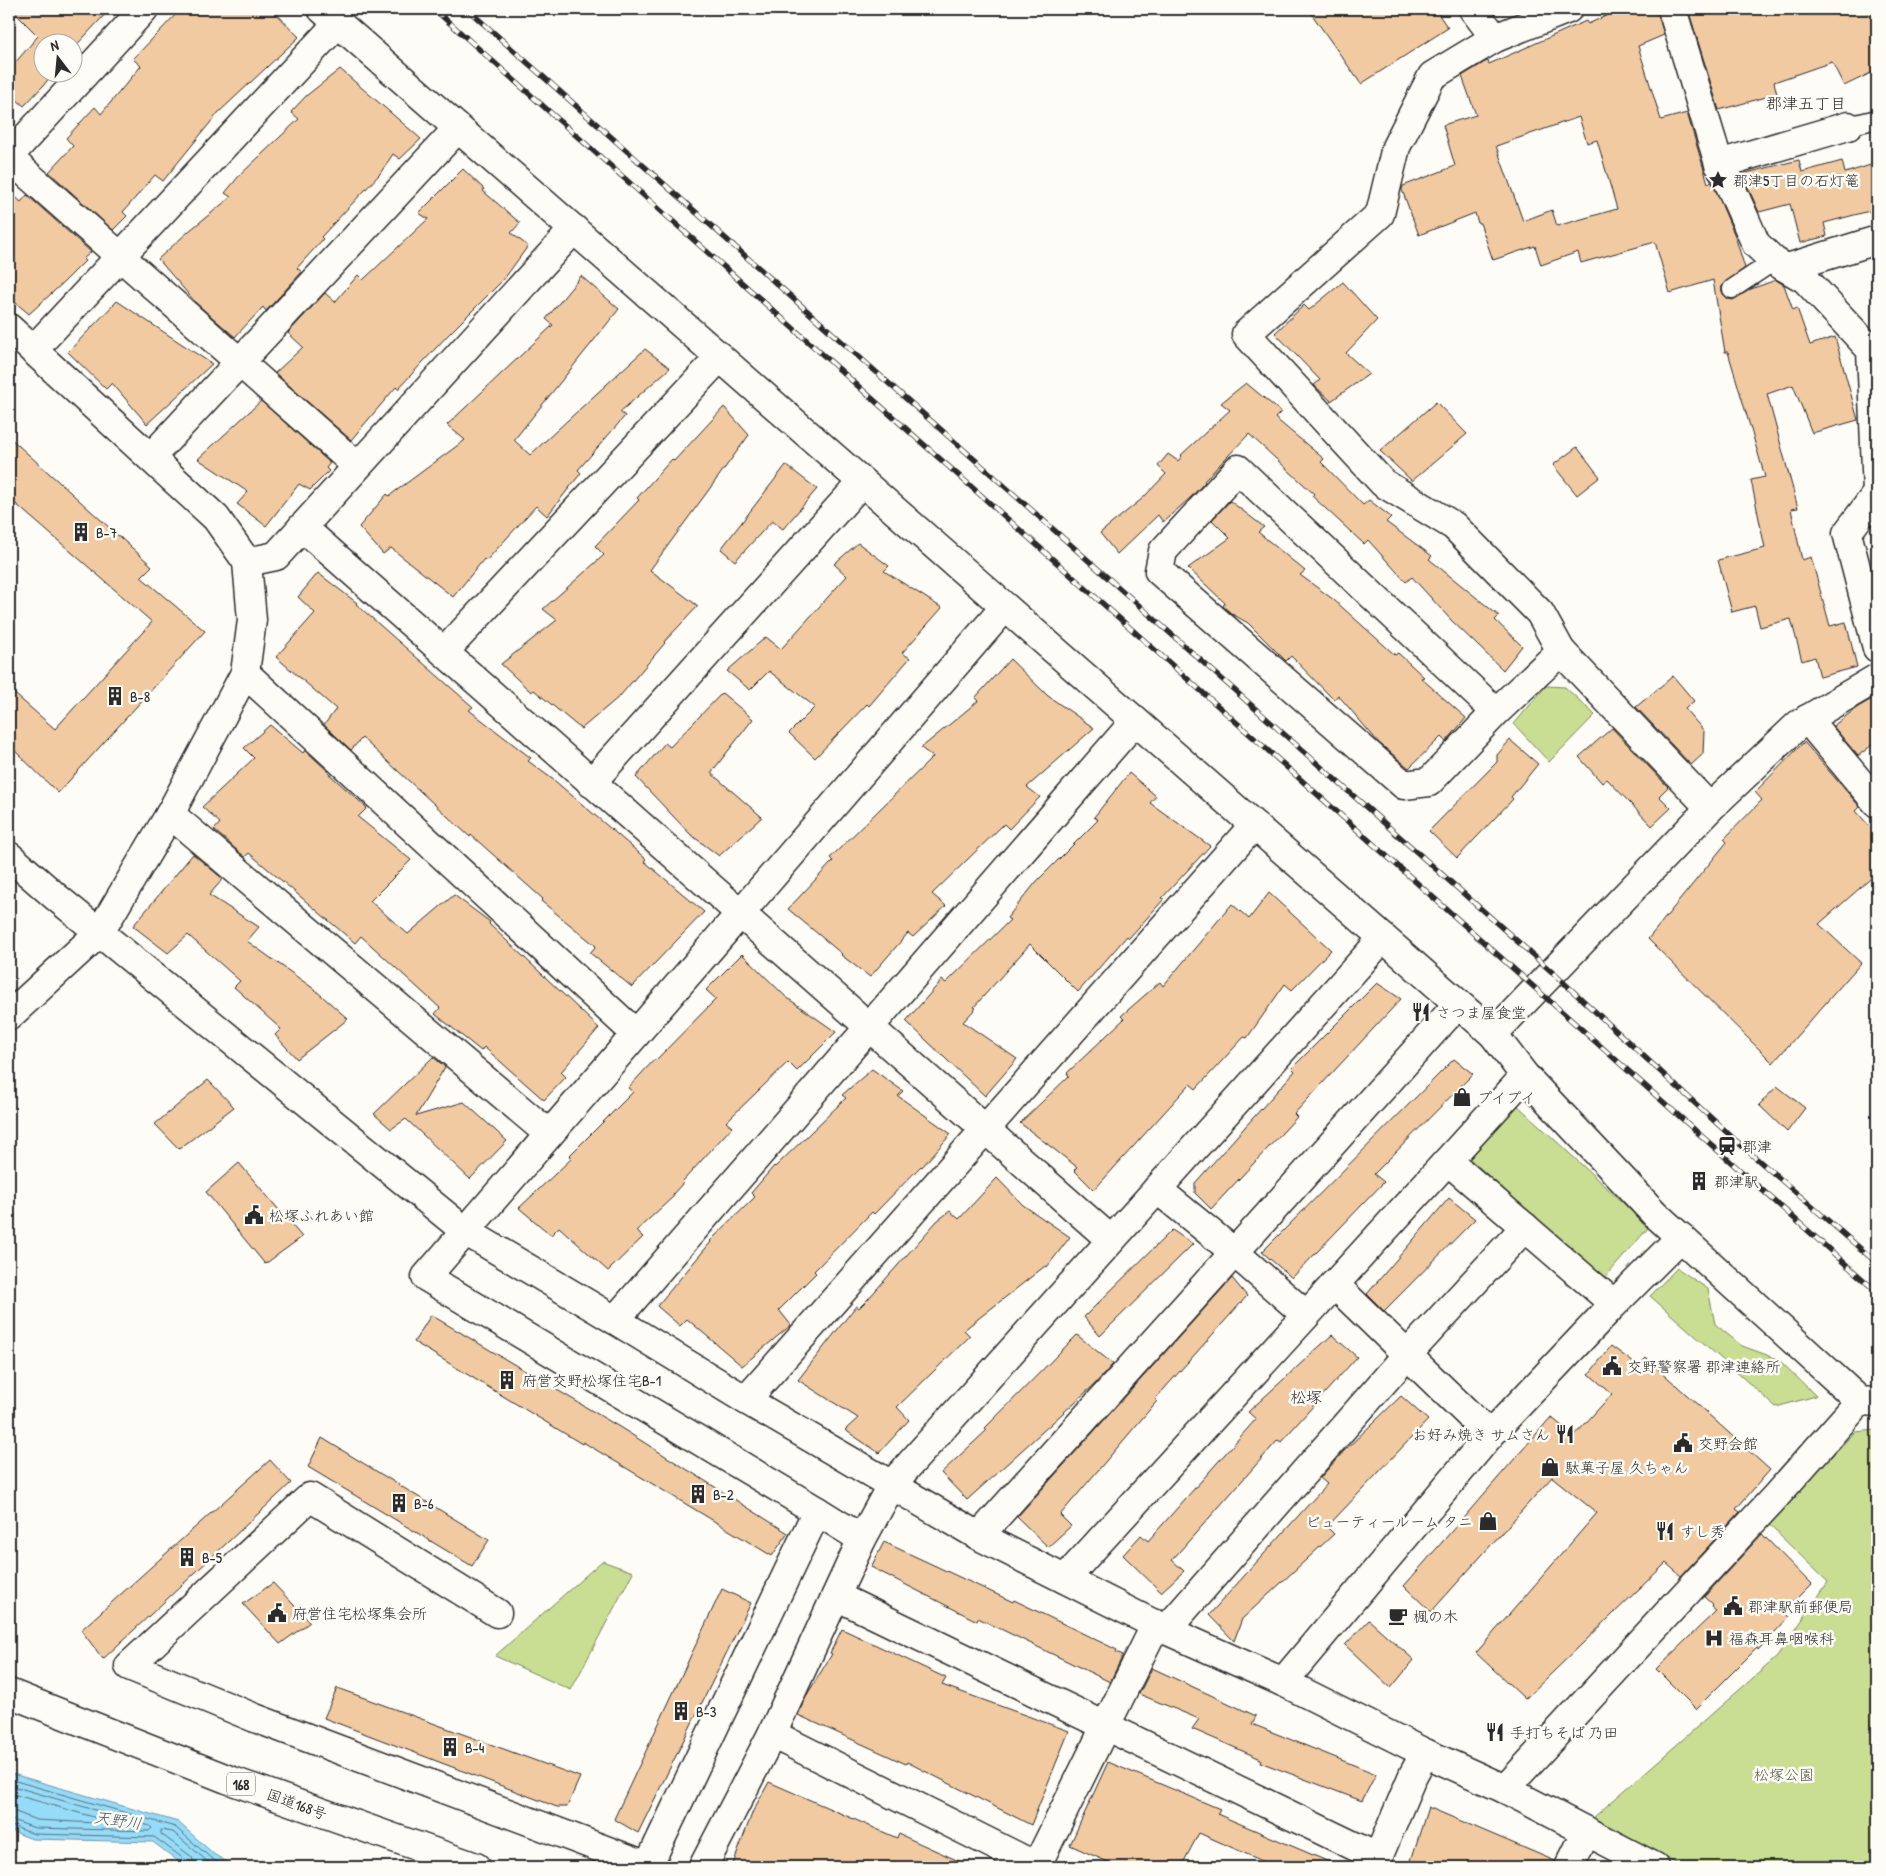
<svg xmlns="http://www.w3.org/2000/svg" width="1886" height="1876" viewBox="0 0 1886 1876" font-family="'Patrick Hand','Klee One',sans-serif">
	<rect width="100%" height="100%" fill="#fdfcf7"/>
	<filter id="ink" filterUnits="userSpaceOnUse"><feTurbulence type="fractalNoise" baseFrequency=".02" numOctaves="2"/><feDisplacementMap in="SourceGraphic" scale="10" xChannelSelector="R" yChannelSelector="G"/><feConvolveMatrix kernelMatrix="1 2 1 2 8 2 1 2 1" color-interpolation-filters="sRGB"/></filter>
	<g filter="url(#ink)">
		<g fill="#c9de93" stroke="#7a845f">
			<polygon points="1546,686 1565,687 1595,715 1549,762 1514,724"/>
			<polygon points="1516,1104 1649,1227 1603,1280 1468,1157"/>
			<polygon points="1677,1268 1708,1289 1715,1324 1742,1346 1778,1359 1816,1396 1776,1407 1650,1296"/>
			<polygon points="1877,1430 1877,1867 1684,1867 1593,1818 1777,1657 1828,1582 1767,1523 1855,1432"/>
			<polygon points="602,1561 633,1572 571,1690 495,1656"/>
		</g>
		<polygon fill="#96dbf8" stroke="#6b95a6" points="9,1773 178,1822 215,1855 236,1867 186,1867 153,1842 32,1839 9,1830"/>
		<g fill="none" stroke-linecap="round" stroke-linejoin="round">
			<g stroke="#56717d" stroke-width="1">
				<polyline points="9,1779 175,1827 212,1859 226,1867"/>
				<polyline points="9,1785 150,1826 152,1828 149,1831 35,1828 9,1819"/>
				<polyline points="9,1793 97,1818 99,1821 96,1823 36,1820 16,1812 9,1811"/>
				<polyline points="9,1825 34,1834 154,1837 187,1861 189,1867"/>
				<polyline points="195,1867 192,1857 161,1834 161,1830 173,1832 214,1867"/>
			</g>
		</g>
		<g fill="#f2caa2" stroke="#2b2b2b" fill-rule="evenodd">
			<polygon points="11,9 110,9 72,50 72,42 42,42 42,72 54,72 43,86 24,106 9,93 9,70 38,36"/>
			<polygon points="181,9 272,9 299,37 218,113 163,181 155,175 123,212 127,216 113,230 49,172 73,146 66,138 95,107 101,114 141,66 133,59"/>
			<polygon points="1308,9 1435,9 1448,28 1361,84"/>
			<path d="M 1621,9 L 1657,9 L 1664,35 L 1638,46 L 1661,120 L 1687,113 L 1708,183 L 1712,182 L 1735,236 L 1745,268 L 1723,284 L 1721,289 L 1723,294 L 1728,299 L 1733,300 L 1751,289 L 1776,280 L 1784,285 L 1793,310 L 1797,308 L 1810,345 L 1835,337 L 1858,420 L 1812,433 L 1793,385 L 1767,394 L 1798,508 L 1791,509 L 1802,560 L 1811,557 L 1830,626 L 1846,622 L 1857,667 L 1820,677 L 1815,657 L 1802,661 L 1791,619 L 1760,627 L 1755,606 L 1732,612 L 1718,560 L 1765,548 L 1751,480 L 1765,477 L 1728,352 L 1725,352 L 1713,280 L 1670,293 L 1655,242 L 1581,263 L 1578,252 L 1541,265 L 1535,246 L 1493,260 L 1480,223 L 1478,223 L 1475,213 L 1419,235 L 1402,190 L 1403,186 L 1455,166 L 1443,125 L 1476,115 L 1462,76 L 1485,62 L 1488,61 L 1489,64 L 1586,21 L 1588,24 ZM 1579,117 L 1587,143 L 1597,140 L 1617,209 L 1557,226 L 1552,210 L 1523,221 L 1496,146 Z"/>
			<polygon points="1688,9 1877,9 1877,70 1844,86 1832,62 1774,82 1777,94 1719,110"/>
			<polygon points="340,69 421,139 400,159 393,154 379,175 321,237 323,239 297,268 302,272 266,311 263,307 235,337 196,303 158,259 189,231 231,197 225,193 239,176 299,119 291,112 306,96"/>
			<polygon points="1799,160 1802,172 1842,161 1845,173 1877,163 1877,209 1824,223 1827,236 1800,243 1790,204 1759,212 1742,174"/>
			<polygon points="463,169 484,189 483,191 520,223 511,233 528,246 504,279 448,335 398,389 396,387 351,440 275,373 303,347 288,333 325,293 335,302 358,275 363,280 428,219 419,213"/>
			<polygon points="9,191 21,202 27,195 91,252 83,259 85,261 64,282 29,314 9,297"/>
			<polygon points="581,276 619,309 514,440 530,455 645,349 670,368 620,412 625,416 578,470 581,473 547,516 536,506 486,561 484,559 453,597 391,548 383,554 359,527 387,494 389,496 465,440 447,425 553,325 546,319"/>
			<polygon points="1343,282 1377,320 1346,353 1369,374 1331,401 1314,385 1320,380 1275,333 1304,305 1309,310"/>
			<polygon points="117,301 212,364 147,424 112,383 106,389 68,352"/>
			<polygon points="1246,383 1281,412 1275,418 1324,459 1321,462 1363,505 1369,500 1391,517 1386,522 1432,556 1429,559 1499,616 1495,620 1522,646 1503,670 1451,620 1412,577 1406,582 1368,540 1364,544 1312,496 1314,494 1249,434 1204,481 1205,482 1190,498 1163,522 1158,515 1117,554 1100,533 1143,498 1166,474 1158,466 1168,454 1178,461 1182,456 1181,455 1230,410 1221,403"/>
			<polygon points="261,401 330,463 326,468 329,471 310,490 299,484 266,526 237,504 248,492 198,459"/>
			<polygon points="1436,402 1467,434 1412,481 1380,451"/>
			<polygon points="724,407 749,435 650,570 698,606 664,642 665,643 620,696 581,729 534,690 531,692 501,664 557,620 543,609 604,555 595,546 639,500 637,498 672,459 674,461"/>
			<polygon points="9,437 152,566 141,577 205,631 58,793 9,745 9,689 55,729 152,622 9,498"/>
			<polygon points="1577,447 1600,477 1577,495 1553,465"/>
			<polygon points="786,465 817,489 783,529 772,521 735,561 721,549"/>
			<polygon points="1230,501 1264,527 1258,532 1305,571 1300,575 1334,600 1395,655 1398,653 1424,677 1421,678 1466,718 1446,742 1441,737 1409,768 1379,743 1338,695 1334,700 1291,656 1286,661 1248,623 1232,614 1223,606 1225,603 1188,568 1230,538 1212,520"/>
			<polygon points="858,543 889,566 884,571 942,608 902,653 910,658 869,706 867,704 815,758 789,733 815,707 769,671 750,690 727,671 766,637 781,649 847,576 834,564"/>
			<polygon points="318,573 357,603 356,604 473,707 469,710 531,758 528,761 555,781 646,859 644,861 704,912 632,987 590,953 596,946 541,901 543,899 471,835 470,837 362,738 351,750 324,725 336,709 276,657 315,613 298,597"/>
			<polygon points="1010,659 1048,696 1094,728 1027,787 1040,797 1009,829 1004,824 932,894 946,906 913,937 908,933 870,977 841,955 842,954 788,909 833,861 830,858 933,757 921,748 978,701 975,698"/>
			<polygon points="1673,676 1694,701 1685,709 1704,731 1703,754 1691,765 1636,707"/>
			<polygon points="722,693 753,719 711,773 762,817 719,856 690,834 636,777 665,743 670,747"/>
			<polygon points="1877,696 1877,741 1858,756 1833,726 1858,707"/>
			<polygon points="270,725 303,753 305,750 329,772 328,773 367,808 358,817 411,860 370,901 408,934 454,895 490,922 489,924 599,1028 561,1072 566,1077 544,1100 484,1047 481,1051 435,1014 440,1008 361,936 355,943 249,853 245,857 214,830 220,823 202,807 254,758 244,748"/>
			<polygon points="1612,728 1668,787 1659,796 1671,808 1652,826 1607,779 1602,783 1579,757"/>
			<polygon points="1510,740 1538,764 1511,797 1513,799 1457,858 1429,831 1497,762 1497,755"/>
			<polygon points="1804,742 1860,807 1856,811 1877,835 1877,873 1819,924 1861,963 1773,1063 1648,939 1727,842 1724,839 1762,800 1755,792"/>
			<polygon points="1129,773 1156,796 1150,803 1210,846 1162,898 1164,899 1129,938 1127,936 1078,992 1030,944 974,1007 976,1008 963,1022 1017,1059 985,1096 906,1021 942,980 946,983 1010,920 1007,918 1037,881 1098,820 1094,817"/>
			<polygon points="193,854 223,879 209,895 259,927 247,941 314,989 348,1019 297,1059 275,1035 281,1029 234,987 240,981 188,935 168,953 133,926"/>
			<polygon points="1269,893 1331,950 1292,990 1285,984 1247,1038 1244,1037 1196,1089 1190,1084 1094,1190 1074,1170 1077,1167 1020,1123 1069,1076 1067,1073 1124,1019 1121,1016 1160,982 1163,986 1232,904 1249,919"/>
			<polygon points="742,954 786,997 836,1032 797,1071 788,1062 726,1122 732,1127 682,1182 683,1183 673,1194 674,1196 636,1231 643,1237 608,1271 559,1227 551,1235 519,1208 572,1158 569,1156 633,1092 628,1088 655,1059 656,1060 716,999 706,990"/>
			<polygon points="1377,983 1401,999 1294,1114 1297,1117 1211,1209 1195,1193 1195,1183 1295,1071 1292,1068"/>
			<polygon points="433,1057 445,1067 416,1116 464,1102 507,1141 470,1179 406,1119 391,1129 374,1114"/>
			<polygon points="1454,1059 1473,1074 1374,1174 1384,1182 1292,1278 1262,1252"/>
			<polygon points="872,1069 903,1091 898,1096 951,1134 922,1167 921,1166 874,1214 872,1212 814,1271 816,1273 779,1310 791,1325 742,1366 687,1319 680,1326 657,1306 711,1242 710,1241 755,1197 751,1193 774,1166 775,1167 846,1098 842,1095"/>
			<polygon points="208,1080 234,1107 179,1149 155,1124"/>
			<polygon points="1777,1086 1805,1108 1787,1132 1759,1105"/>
			<polygon points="239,1163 302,1237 265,1264 206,1192"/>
			<polygon points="997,1178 1023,1205 1070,1237 1047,1267 1045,1266 964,1330 970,1336 897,1407 909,1420 879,1453 845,1430 858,1418 798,1380 856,1306 859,1308 868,1299 937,1221 950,1211 959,1219"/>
			<polygon points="1449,1198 1475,1219 1384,1311 1367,1294"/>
			<polygon points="1172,1230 1193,1244 1100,1336 1084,1317"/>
			<polygon points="1232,1278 1247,1296 1155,1399 1157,1401 1060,1515 1071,1526 1048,1547 1017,1517"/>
			<polygon points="431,1315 621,1428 788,1533 772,1556 583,1442 582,1444 414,1342"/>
			<polygon points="1077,1335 1113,1364 1095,1384 967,1500 941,1473 987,1430 985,1428"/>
			<polygon points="1332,1335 1357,1357 1281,1442 1278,1440 1172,1560 1184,1571 1161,1592 1123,1555 1141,1535 1148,1541 1256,1419 1248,1412"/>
			<polygon points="1611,1346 1638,1366 1646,1358 1770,1470 1736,1509 1740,1512 1681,1576 1666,1563 1525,1699 1476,1653 1597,1513 1552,1477 1431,1612 1404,1586 1551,1417 1574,1436 1612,1394 1589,1374"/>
			<polygon points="1401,1396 1428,1420 1327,1527 1334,1534 1242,1619 1234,1641 1209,1615 1327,1484 1320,1478 1344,1451"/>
			<polygon points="322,1438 489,1540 472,1566 308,1467"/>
			<polygon points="270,1460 291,1483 103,1659 81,1630"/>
			<polygon points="1762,1534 1811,1584 1783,1612 1789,1617 1758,1650 1757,1648 1696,1709 1656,1669 1716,1611 1711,1607 1713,1605 1704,1597"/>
			<polygon points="884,1542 1013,1602 1014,1600 1117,1650 1116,1652 1123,1655 1110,1682 978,1618 977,1621 871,1567"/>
			<polygon points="273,1583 310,1622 280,1644 243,1604"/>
			<polygon points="722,1589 751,1603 638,1833 614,1819"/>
			<polygon points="1369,1620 1414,1660 1391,1688 1345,1645"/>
			<polygon points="842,1629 946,1678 942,1685 1069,1731 1031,1825 907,1762 906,1764 798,1715 808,1693 832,1654 830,1653"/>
			<polygon points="1152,1668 1256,1716 1252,1724 1376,1774 1362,1801 1260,1762 1261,1759 1192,1729 1199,1719 1139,1694"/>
			<polygon points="337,1688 580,1777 567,1807 557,1807 324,1718"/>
			<polygon points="1108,1762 1220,1809 1217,1814 1341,1867 1276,1867 1199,1833 1181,1867 1119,1867 1070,1845"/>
			<polygon points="769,1782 897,1838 899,1834 972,1867 732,1867 753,1811"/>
			<polygon points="1428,1807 1555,1861 1553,1867 1409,1867"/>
		</g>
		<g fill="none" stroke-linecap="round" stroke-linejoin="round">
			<g stroke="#2b2b2b" stroke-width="21">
				<g id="lane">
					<polyline points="1848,126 1877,119"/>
					<polyline points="1732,289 1774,261"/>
				</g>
			</g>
			<g stroke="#2b2b2b" stroke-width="31">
				<g id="street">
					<polyline points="322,9 1493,1034 1525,1076 1654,1213 1860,1401 1877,1402"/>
					<polyline points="1473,9 1495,38 1568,9"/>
					<polyline points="1672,9 1719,164 1725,174 1756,244 1774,261 1805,279 1871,350 1877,493 1847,533 1877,648"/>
					<polyline points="1495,38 1432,76 1396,147 1380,214 1246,334 1383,483 1454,526 1540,613 1561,651"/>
					<polyline points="9,156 144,9"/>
					<polyline points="9,158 357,466"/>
					<polyline points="1719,164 1848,126"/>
					<polyline points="1787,268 1877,240"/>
					<polyline points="9,328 216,518 247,562 252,620 245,673 170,814 100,932 9,1016"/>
					<polyline points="33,350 338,23"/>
					<polyline points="151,457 458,128"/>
					<polyline points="302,527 1111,1240"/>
					<polyline points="247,562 276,556 574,229"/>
					<polyline points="444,652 720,357"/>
					<polyline points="245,673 636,1034"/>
					<polyline points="1496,712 1429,782 1404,785 1159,571 1163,551 1238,469 1496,712 1561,651 1710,808"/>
					<polyline points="1807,719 1877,803"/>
					<polyline points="591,783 862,482"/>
					<polyline points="170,814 549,1134"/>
					<polyline points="1493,1034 1710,808 1799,724 1877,678"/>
					<polyline points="1448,1161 1614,1304"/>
					<polyline points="1157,1189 1234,1252 1306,1315"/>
					<polyline points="1334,1284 1490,1435"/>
					<polyline points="615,1320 1135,721"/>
					<polyline points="746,1400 1254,825"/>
					<polyline points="979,1536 1458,1004"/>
					<polyline points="862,1539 817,1511 426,1277 1005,607"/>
					<polyline points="1065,1579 1525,1076"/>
					<polyline points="836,1596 1379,1858"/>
					<polyline points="497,1613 310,1497 129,1666 255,1718 648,1866 817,1511"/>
					<polyline points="1166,1630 1407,1355 1525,1227"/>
					<polyline points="1283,1682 1490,1435 1614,1304 1681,1237"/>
					<polyline points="772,1734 1038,1867"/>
					<polyline points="1505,1789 1776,1496 1860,1401"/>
					<polyline points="703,1867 772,1734 862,1539 892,1484 1383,938"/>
					<polyline points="1036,1867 1156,1624"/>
					<polyline points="1374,1867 1413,1775 1425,1753"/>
					<polyline points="1569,1867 1587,1831"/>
				</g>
			</g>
			<g stroke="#2b2b2b" stroke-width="31">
				<polyline id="secondary" points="9,856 56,897 465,1231 615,1320 746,1400 979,1536 1166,1630 1283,1682 1425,1753 1505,1789 1655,1867"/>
			</g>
			<g stroke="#2b2b2b" stroke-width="31">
				<polyline id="highway" points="9,1693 227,1779 476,1867"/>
			</g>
			<use href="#lane" stroke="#fdfcf7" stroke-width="18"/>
			<use href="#street" stroke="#fdfcf7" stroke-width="28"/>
			<use href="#secondary" stroke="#fdfcf7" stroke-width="28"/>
			<use href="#highway" stroke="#fdfcf7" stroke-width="28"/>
			<g stroke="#2b2b2b" stroke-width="5.5">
				<g id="rail">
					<polyline points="434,9 1877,1292"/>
					<polyline points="467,9 1552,972 1734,1139 1877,1263"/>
				</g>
			</g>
			<use href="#rail" stroke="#fdfcf7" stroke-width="4" stroke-dasharray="11" stroke-linecap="butt"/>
		</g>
	</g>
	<defs>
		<g id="sight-bare" transform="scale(1.5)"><path d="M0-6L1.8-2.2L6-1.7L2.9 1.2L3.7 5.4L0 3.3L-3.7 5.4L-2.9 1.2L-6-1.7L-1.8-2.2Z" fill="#2b2b2b" stroke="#fdfcf7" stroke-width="2.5" paint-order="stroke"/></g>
		<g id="building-bare" transform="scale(1.5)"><path d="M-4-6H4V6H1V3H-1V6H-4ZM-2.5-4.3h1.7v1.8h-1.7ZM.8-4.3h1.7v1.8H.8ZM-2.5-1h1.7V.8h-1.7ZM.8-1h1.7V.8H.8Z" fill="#2b2b2b" stroke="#fdfcf7" stroke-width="2.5" paint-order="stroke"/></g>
		<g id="restaurant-bare" transform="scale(1.5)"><path d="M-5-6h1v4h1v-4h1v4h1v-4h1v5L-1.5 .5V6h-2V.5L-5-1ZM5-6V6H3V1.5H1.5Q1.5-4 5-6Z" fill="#2b2b2b" stroke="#fdfcf7" stroke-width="2.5" paint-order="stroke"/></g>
		<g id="shop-bare" transform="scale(1.5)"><path d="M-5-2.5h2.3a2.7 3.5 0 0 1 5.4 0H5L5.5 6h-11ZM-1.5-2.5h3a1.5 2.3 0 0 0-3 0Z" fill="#2b2b2b" stroke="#fdfcf7" stroke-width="2.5" paint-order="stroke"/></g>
		<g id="station-bare" transform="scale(1.5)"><path d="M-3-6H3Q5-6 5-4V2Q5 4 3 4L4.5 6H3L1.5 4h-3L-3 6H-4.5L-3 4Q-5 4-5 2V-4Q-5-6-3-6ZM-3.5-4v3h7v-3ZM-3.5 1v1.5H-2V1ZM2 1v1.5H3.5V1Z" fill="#2b2b2b" stroke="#fdfcf7" stroke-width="2.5" paint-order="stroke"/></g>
		<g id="civic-bare" transform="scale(1.5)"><path d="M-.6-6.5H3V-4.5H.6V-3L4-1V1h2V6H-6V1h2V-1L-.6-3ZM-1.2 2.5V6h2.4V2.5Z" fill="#2b2b2b" stroke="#fdfcf7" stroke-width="2.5" paint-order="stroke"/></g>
		<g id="cafe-bare" transform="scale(1.5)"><path d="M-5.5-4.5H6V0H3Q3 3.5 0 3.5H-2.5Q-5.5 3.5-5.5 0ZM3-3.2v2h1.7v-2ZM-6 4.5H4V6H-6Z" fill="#2b2b2b" stroke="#fdfcf7" stroke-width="2.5" paint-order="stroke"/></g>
		<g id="hospital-bare" transform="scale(1.5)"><path d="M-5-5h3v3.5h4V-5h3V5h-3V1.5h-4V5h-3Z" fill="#2b2b2b" stroke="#fdfcf7" stroke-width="2.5" paint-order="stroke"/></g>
	</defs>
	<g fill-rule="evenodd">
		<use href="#sight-bare" x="1718" y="180"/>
		<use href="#building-bare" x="81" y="532"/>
		<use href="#building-bare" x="115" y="696"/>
		<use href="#restaurant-bare" x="1421" y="1012"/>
		<use href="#shop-bare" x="1462" y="1097"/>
		<use href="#station-bare" x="1727" y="1146"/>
		<use href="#building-bare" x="1699" y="1181"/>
		<use href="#civic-bare" x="254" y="1215"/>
		<use href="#civic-bare" x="1612" y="1366"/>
		<use href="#building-bare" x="507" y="1380"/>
		<use href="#restaurant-bare" x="1565" y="1434"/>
		<use href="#civic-bare" x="1683" y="1443"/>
		<use href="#shop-bare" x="1550" y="1467"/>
		<use href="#building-bare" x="698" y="1494"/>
		<use href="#building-bare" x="399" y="1503"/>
		<use href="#shop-bare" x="1488" y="1521"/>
		<use href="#restaurant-bare" x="1665" y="1531"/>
		<use href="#building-bare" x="187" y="1557"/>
		<use href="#civic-bare" x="1733" y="1606"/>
		<use href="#civic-bare" x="277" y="1613"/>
		<use href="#cafe-bare" x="1398" y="1616"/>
		<use href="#hospital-bare" x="1714" y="1638"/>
		<use href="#building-bare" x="681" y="1711"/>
		<use href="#restaurant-bare" x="1495" y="1732"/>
		<use href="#building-bare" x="450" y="1747"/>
	</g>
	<g text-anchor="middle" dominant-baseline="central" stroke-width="5" stroke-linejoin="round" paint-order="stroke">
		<rect fill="#fdfcf7" stroke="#6a6a68" stroke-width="1" x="227" y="1772.5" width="28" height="23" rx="4"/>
		<g font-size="14" font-weight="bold" fill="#2b2b2b">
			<text x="241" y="1784">168</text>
		</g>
		<g font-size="15" fill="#2b2b2b" stroke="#fdfcf7" text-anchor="start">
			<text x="1733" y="180">郡津5丁目の石灯篭</text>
			<text x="96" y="532">B-7</text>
			<text x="130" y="696">B-8</text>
			<text x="1436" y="1012">さつま屋食堂</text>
			<text x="1477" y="1097">プイプイ</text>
			<text x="1742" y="1146">郡津</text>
			<text x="1714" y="1181">郡津駅</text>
			<text x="269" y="1215">松塚ふれあい館</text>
			<text x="1627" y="1366">交野警察署 郡津連絡所</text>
			<text x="522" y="1380">府営交野松塚住宅B-1</text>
			<text x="1550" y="1434" text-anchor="end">お好み焼き サムさん</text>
			<text x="1698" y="1443">交野会館</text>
			<text x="1565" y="1467">駄菓子屋 久ちゃん</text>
			<text x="713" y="1494">B-2</text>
			<text x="414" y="1503">B-6</text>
			<text x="1473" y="1521" text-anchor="end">ビューティールーム タニ</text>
			<text x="1680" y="1531">すし秀</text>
			<text x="202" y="1557">B-5</text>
			<text x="1748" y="1606">郡津駅前郵便局</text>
			<text x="292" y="1613">府営住宅松塚集会所</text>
			<text x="1413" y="1616">楓の木</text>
			<text x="1729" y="1638">福森耳鼻咽喉科</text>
			<text x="696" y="1711">B-3</text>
			<text x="1510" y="1732">手打ちそば 乃田</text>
			<text x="465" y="1747">B-4</text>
		</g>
		<g font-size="15" fill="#525845" stroke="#fdfcf7">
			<text x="1784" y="1774">松塚公園</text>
		</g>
		<g font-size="15" fill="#2b2b2b" stroke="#fdfcf7">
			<text transform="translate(297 1804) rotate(20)">国道168号</text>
		</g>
		<g font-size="16" fill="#2b2b2b" stroke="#fdfcf7">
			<text x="1806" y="103">郡津五丁目</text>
			<text x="1306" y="1397">松塚</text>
		</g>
		<g font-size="16" font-style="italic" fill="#46575e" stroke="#fdfcf7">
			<text transform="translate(118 1820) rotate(8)">天野川</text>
		</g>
	</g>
	<rect width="1886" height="1876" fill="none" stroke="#fdfcf7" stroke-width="30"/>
	<rect x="15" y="15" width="1856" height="1846" fill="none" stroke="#2b2b2b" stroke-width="2" filter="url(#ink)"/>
	<g transform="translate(58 58) rotate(344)"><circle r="24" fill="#fdfcf7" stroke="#a9a8a5"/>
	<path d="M0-4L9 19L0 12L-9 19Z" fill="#2b2b2b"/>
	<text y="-8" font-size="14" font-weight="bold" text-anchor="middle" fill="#2b2b2b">N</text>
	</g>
</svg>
